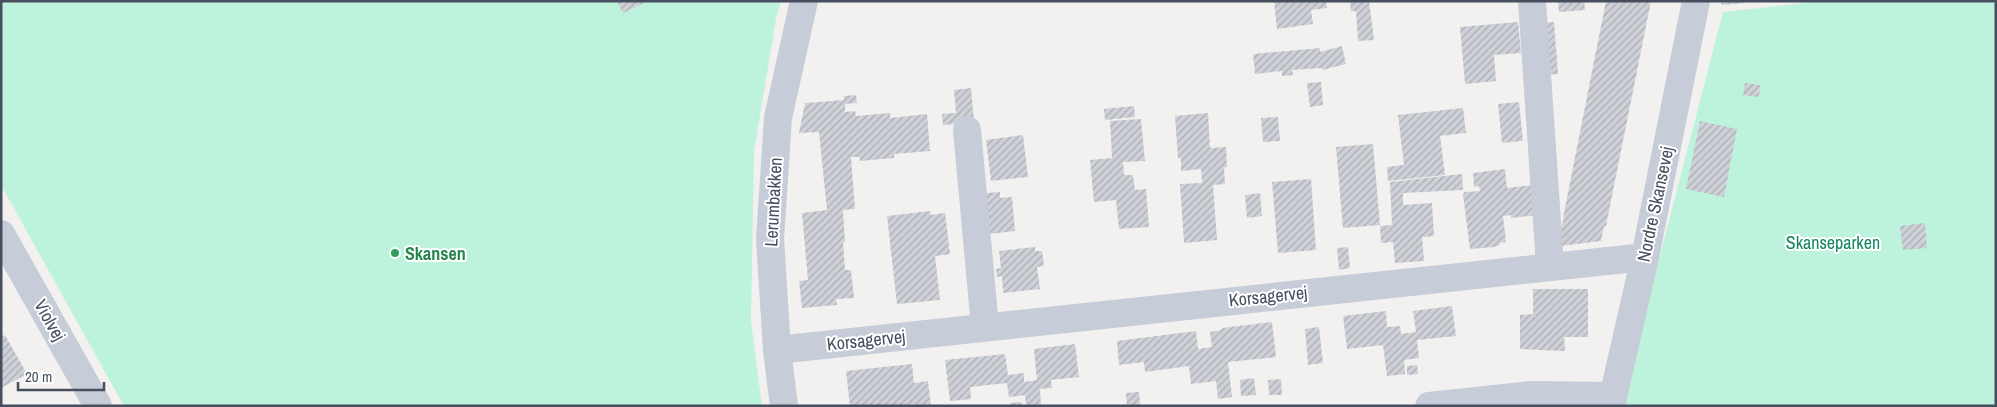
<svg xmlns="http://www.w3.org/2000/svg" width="1997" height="407" viewBox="0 0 1997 407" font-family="'Archivo Narrow',sans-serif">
	<defs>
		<pattern id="building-hatch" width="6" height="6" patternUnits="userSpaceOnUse" patternTransform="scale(1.25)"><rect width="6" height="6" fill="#cfd1d8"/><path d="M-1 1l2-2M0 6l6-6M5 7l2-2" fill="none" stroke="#aaacb2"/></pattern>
	</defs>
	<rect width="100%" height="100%" fill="#f3f1f0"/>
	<g fill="#bdf2dc">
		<polygon points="1,1 781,1 776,19 754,151 751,321 762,406 124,406 1,185"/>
		<polygon points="1822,1 1996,1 1996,406 1621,406 1723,12"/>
	</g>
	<g fill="url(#building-hatch)">
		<polygon points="617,1 648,1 623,13"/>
		<polygon points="1274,1 1326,1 1327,8 1311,10 1313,24 1277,29"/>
		<polygon points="1350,1 1369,1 1374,40 1358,41 1356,11 1351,11"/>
		<polygon points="1558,1 1584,1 1585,10 1559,12"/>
		<polygon points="1606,1 1651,1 1606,226 1604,226 1601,241 1560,246 1557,243 1564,218 1563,218"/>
		<polygon points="1722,1 1745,1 1745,3 1721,5"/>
		<polygon points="1518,22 1521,53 1494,55 1496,81 1465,84 1460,27"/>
		<polygon points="1554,22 1558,74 1544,75 1541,23"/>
		<polygon points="1342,46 1346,64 1322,70 1322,68 1292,70 1293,75 1282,76 1282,71 1255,74 1253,54 1320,48 1320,52"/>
		<polygon points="1321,82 1323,105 1310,107 1307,83"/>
		<polygon points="1745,83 1760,85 1759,97 1743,95"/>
		<polygon points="971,88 974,122 943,125 942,114 956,113 954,90"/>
		<polygon points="856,95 857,103 845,104 845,112 855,111 856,116 890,113 890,118 927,114 930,151 894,154 894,158 860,161 859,157 851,157 855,209 843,210 845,242 843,242 845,270 851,270 854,298 836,299 837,305 802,308 799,281 808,280 802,213 827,210 819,132 799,133 805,103 844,100 844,96"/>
		<polygon points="1519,102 1523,141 1502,143 1498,104"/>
		<polygon points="1134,106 1135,117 1105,120 1104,109"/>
		<polygon points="1463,108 1466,133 1440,136 1445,175 1388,181 1387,167 1404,165 1398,115"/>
		<polygon points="1208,113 1210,148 1226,147 1227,167 1224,168 1225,184 1213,185 1217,240 1184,243 1180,184 1202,183 1201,169 1181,171 1181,158 1178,158 1175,116"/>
		<polygon points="1278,117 1280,141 1263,142 1261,118"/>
		<polygon points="1141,119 1145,161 1123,162 1124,175 1133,175 1135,190 1146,189 1149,227 1119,229 1116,200 1094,202 1090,160 1112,158 1110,121"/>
		<polygon points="1700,121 1737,129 1724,197 1686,189"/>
		<polygon points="1023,135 1028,177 991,181 986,140"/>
		<polygon points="1373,144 1380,225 1343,228 1336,147"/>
		<polygon points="1505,169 1507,188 1533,185 1537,215 1511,218 1511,215 1503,216 1506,242 1499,243 1500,245 1494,247 1470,249 1463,195 1464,192 1480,191 1479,186 1474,187 1473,173"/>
		<polygon points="1462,174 1463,190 1403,193 1403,205 1432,203 1434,236 1422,237 1424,261 1395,263 1393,242 1381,243 1380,226 1392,225 1390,182"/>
		<polygon points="1311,179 1316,250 1278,253 1272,182"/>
		<polygon points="1000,192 1000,198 1012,197 1015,231 989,234 986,193"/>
		<polygon points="1260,193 1262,216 1247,218 1245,195"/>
		<polygon points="930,211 931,215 945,213 950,254 935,256 940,300 897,304 887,216"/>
		<polygon points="1925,223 1927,248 1903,250 1900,226"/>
		<polygon points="1035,247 1035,251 1042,251 1044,266 1037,267 1040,289 1003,293 1002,276 997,277 996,269 1001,268 999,251"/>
		<polygon points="1348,247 1350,268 1339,270 1337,248"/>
		<polygon points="1533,289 1588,289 1588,337 1564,337 1565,351 1520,349 1520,315 1533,314"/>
		<polygon points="1452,306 1456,336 1417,340 1419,358 1404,360 1405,374 1387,376 1383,345 1347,349 1343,316 1386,311 1387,327 1400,326 1401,334 1416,332 1413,311"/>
		<polygon points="1272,322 1276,357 1228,362 1232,397 1218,399 1216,381 1191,384 1189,366 1145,372 1144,362 1119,365 1117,341 1196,331 1198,349 1212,347 1210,332 1221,330 1222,328"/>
		<polygon points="1319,327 1323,363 1308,365 1305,329"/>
		<polygon points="5,335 27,374 1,388 1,337"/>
		<polygon points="1075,344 1079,377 1051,380 1052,388 1040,389 1041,406 1026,406 1025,395 1009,397 1007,383 970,387 971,399 950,401 945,360 1005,354 1008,375 1024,373 1024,382 1037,380 1034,349"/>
		<polygon points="912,364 914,383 928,381 931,406 916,406 915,404 898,406 850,406 846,371"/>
		<polygon points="1417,365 1418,374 1407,375 1407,366"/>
		<polygon points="1254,378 1256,395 1241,396 1240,380"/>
		<polygon points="1281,379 1282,395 1269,395 1268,380"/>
		<polygon points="1139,392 1140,405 1127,406 1126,393"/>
		<polygon points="1021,402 1022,406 1010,406 1010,403"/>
	</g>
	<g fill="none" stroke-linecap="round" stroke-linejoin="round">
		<g stroke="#c6ccd8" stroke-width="28">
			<polyline points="1532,1 1550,266"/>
			<polyline points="967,130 985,327"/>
			<polyline points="1,234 98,406"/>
			<polyline points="777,350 1645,257"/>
			<polyline points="784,406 777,350 770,239 778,118 804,1"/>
			<polyline points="1429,406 1532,395 1613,396"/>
			<polyline points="1611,406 1645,257 1696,1"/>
		</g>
	</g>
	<circle fill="#2e9e5b" stroke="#fff" stroke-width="2" cx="395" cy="253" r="5"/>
	<g text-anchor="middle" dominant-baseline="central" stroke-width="4" stroke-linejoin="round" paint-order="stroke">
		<g font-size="18" fill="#474f5f" stroke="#fff">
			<text transform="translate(773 202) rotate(-87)">Lerumbakken</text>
			<text transform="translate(1655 204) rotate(-78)">Nordre Skansevej</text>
			<text transform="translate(1268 296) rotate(-6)">Korsagervej</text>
			<text transform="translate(50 320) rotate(61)">Violvej</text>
			<text transform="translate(866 340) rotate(-6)">Korsagervej</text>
		</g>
		<g font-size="18" fill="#128663" stroke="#fff">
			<text x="1833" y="242">Skanseparken</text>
		</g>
		<g font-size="18" font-weight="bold" fill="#27864d" stroke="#fff" text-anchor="start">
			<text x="405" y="253">Skansen</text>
		</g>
	</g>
	<rect width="1997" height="407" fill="none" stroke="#474f5f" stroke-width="5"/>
	<path d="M18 382v8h86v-8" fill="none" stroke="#474f5f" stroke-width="2.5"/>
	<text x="25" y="382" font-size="15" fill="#474f5f" stroke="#ffffff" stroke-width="4" paint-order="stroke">20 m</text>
</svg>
